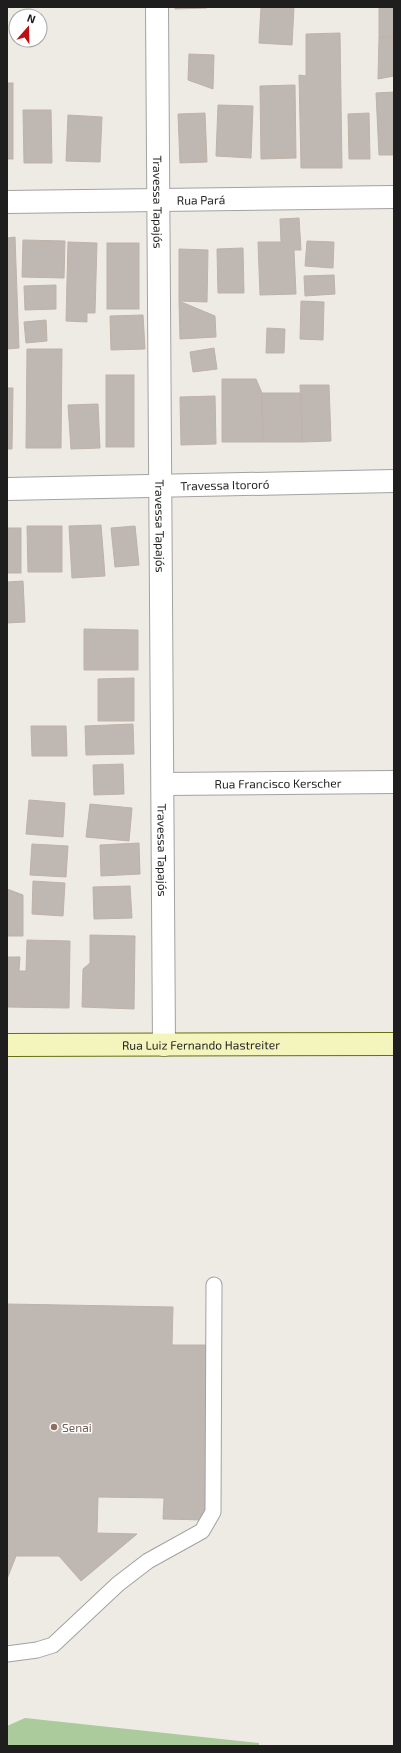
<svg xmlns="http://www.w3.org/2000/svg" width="401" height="1753" viewBox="0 0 401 1753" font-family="'Exo 2',sans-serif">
	<rect width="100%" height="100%" fill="#eeebe5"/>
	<polygon fill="#abcb9d" points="25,1718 259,1743 259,1746 7,1746 7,1726"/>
	<g fill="#bfb7b2" stroke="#bfb2a8">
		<polygon points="175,7 207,7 207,8 175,9"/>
		<polygon points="261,7 294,7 292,45 259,43"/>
		<rect x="379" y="7" width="15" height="30"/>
		<polygon points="340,33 342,168 301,168 299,75 306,76 306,34"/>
		<polygon points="379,37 394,37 394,76 378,79"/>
		<polygon points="189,54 214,55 213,89 188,80"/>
		<rect x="7" y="83" width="6" height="76"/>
		<polygon points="295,85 296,158 261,159 260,86"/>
		<polygon points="394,92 394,155 379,155 376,93"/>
		<polygon points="218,105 253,106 251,158 216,156"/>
		<polygon points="23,110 51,110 52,163 24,163"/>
		<polygon points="205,113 207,162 180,163 178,114"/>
		<polygon points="369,113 370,159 349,159 348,114"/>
		<polygon points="68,115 102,117 100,162 66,161"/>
		<polygon points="299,218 301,250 294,250 296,294 260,295 258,242 281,242 280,219"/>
		<polygon points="15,237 19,348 7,349 7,238"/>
		<polygon points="23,240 65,241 64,278 22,277"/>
		<polygon points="307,241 334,242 333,268 305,266"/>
		<polygon points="68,242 97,243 95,313 87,313 87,322 66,321"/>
		<rect x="107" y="243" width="32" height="66"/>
		<polygon points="243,248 244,293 218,293 217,249"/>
		<polygon points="179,249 208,250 207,302 179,301"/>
		<polygon points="334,275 335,294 305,296 304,276"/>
		<polygon points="56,285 56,309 25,310 24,286"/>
		<polygon points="179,301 215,316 216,337 180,339"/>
		<polygon points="301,301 324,302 323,340 300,339"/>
		<polygon points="143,315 145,349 111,350 110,316"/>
		<polygon points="46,320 47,341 26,343 24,322"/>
		<polygon points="267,328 285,329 284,353 266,353"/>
		<polygon points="214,348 217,369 193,372 190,352"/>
		<polygon points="27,349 62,349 61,448 26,448"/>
		<rect x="106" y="375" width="28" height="72"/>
		<polygon points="222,379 256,379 262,393 263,442 222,442"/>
		<polygon points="300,385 329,385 331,441 302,442"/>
		<polygon points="7,388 13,388 12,449 7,449"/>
		<polygon points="262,393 301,393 302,442 263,442"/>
		<polygon points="215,396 216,444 181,445 180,397"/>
		<polygon points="98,404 100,448 71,449 68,405"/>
		<polygon points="101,525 105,576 72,578 69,526"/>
		<polygon points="27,526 62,526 62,572 28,572"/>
		<polygon points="135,526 139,565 115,567 111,528"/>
		<rect x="7" y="528" width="14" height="45"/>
		<polygon points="23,581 25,622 7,623 7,582"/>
		<polygon points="84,629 138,630 138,670 84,670"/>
		<polygon points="134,678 134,721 98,721 98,679"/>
		<polygon points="133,724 134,754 86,755 85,726"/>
		<polygon points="31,726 66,726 67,756 32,756"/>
		<polygon points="123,764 124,794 94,795 93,765"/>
		<polygon points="29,800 65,803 63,837 26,834"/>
		<polygon points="90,804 132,808 129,841 86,837"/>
		<polygon points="139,843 140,874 101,876 100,845"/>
		<polygon points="32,844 68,846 66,877 30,875"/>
		<polygon points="33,881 65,883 63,916 32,914"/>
		<polygon points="130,886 132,918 94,919 93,887"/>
		<polygon points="7,889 23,895 23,936 7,936"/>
		<polygon points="90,935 135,936 134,1009 82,1007 83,969 90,963"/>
		<polygon points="27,940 70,941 69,1008 7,1007 7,957 20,957 19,971 26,971"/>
		<polygon points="7,1304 173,1307 172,1345 208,1345 205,1520 163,1519 164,1498 98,1497 97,1533 137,1534 81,1581 59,1556 16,1556 7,1579"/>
	</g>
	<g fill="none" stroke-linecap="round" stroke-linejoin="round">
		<g stroke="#a2a2a2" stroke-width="17">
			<polyline id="lane" points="7,1654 37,1650 53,1645 118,1584 148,1561 202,1531 213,1512 214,1285"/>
		</g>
		<g stroke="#a2a2a2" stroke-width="24">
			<g id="street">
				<path id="s1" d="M 157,7 L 164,1045"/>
				<path id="s2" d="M 7,202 L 394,197"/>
				<path id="s3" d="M 7,489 L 394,481"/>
				<path id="s4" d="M 163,784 L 394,782"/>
			</g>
		</g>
		<g stroke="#666e0d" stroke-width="24">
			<g id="secondary">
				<path id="s5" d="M 7,1045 L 394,1044"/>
			</g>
		</g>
		<use href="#lane" stroke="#fff" stroke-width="15"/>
		<use href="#street" stroke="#fff" stroke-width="22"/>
		<use href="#secondary" stroke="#f3f5bd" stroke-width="22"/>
	</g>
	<circle fill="#8d6e63" stroke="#fff" stroke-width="1.5" cx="54" cy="1427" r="4"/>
	<g text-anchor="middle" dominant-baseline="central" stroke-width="3" stroke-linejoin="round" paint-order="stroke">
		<g font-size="12" fill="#1e1e1e" stroke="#fff">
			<text stroke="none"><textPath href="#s2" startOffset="194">Rua Pará</textPath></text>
			<text stroke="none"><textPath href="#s1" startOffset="195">Travessa Tapajós</textPath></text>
			<text stroke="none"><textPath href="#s3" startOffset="218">Travessa Itororó</textPath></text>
			<text stroke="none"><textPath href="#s1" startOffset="519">Travessa Tapajós</textPath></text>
			<text stroke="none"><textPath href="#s4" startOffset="115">Rua Francisco Kerscher</textPath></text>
			<text stroke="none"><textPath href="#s1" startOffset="843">Travessa Tapajós</textPath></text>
			<text stroke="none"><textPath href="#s5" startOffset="194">Rua Luiz Fernando Hastreiter</textPath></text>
		</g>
		<g font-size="12" fill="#785e54" stroke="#fff" text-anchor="start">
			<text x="62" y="1427">Senai</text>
		</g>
	</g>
	<rect width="401" height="1753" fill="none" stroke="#1e1e1e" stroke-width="16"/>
	<g transform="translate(28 28) rotate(20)"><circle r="19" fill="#ffffff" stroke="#a5a5a5"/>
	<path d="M0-3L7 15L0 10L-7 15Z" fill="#be0e12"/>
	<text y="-6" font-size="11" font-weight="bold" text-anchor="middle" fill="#1e1e1e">N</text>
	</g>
</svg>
